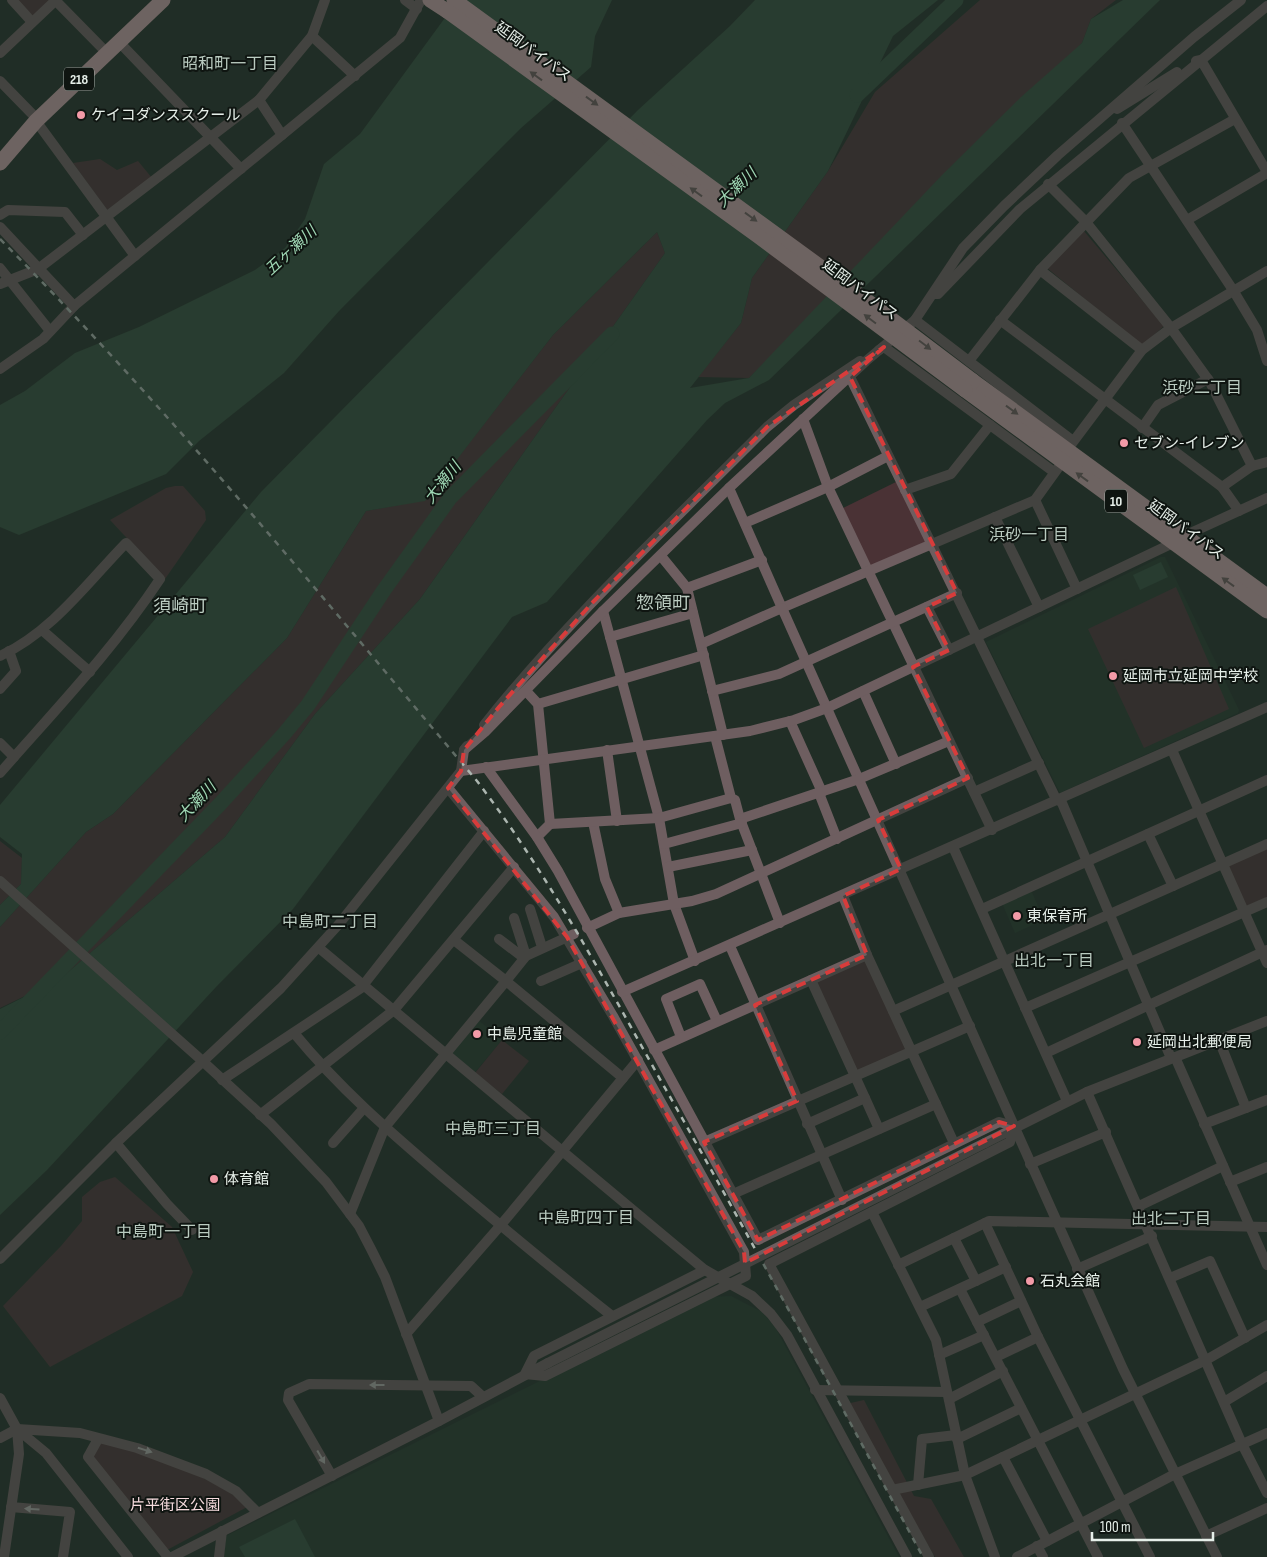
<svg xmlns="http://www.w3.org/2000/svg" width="1267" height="1557" viewBox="0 0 1267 1557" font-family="'Sofia Sans Condensed','Noto Sans JP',sans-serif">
	<rect width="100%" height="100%" fill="#212e26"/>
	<g fill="#24382c">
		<polygon points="1161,557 1165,557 1239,710 1238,713 1060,793 986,642"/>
		<polygon points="1031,890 1044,920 1015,933 1002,903"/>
		<polygon points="477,1019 502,1040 475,1072 450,1052"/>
		<polygon points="731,1296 762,1312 775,1327 899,1557 224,1557 226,1536 710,1297"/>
	</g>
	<g fill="#4a3235">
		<polygon points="16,0 50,0 33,16"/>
		<polygon points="980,0 1116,0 1091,19 1082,43 749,378 698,377 741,323 752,278 828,171 875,92"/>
		<polygon points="100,159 117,170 138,161 152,178 107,210 73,163"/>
		<polygon points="1083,230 1164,326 1142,346 1047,268"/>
		<polygon points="657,232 665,253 420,599 315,714 225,837 60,979 0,1008 0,927 86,832 113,814 287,638 366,511 425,500 553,335"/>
		<polygon points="896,482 927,539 925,542 871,567 841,509"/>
		<polygon points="175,486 183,486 205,511 206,520 165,579 110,520 166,488"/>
		<polygon points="1176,587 1229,709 1144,748 1088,629"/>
		<polygon points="0,841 22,858 21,884 0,905"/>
		<polygon points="1267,847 1267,897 1245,907 1226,865"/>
		<polygon points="865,960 907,1050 856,1072 815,982"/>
		<polygon points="502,1040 529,1061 502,1094 475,1073"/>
		<polygon points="115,1177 172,1227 193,1272 182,1296 50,1367 3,1306 61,1246 82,1221 82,1197 100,1182"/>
		<polygon points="864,1400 914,1496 931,1499 964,1557 935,1557 846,1404"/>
		<path d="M 98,1442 C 150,1454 206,1473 249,1506 L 167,1550 L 90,1455 Z"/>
	</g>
	<g fill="#314e3c">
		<polygon points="458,0 612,0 595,36 591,67 521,128 339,311 284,373 199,441 166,474 19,535 0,527 0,405 25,391 75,353 139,327 255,270 285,248 305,219 324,164 360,134"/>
		<polygon points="755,0 938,0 893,36 828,171 752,278 741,323 690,388 749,378 942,175 1021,97 1082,43 1091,19 1123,0 1160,0 769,380 725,403 707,420 547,602 512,617 293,909 216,987 47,1170 0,1215 0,1009 60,979 225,837 315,714 420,599 665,253 657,232 553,335 425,501 366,511 287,638 113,814 86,832 0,927 0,905 21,884 22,854 0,837 0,805 261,492 638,110 730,26"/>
		<polygon points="1161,562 1168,577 1140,590 1133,575"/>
		<polygon points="295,1519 315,1557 245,1557 239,1547"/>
	</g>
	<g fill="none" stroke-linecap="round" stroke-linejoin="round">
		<g stroke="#314e3c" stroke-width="15">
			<polyline points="857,95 956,0"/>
			<polyline points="0,1032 220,804 284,734 308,705 384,590 450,498 612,334"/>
		</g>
		<g stroke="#6e5e60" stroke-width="10">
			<polyline points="12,0 32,22"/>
			<polyline points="405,0 417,9"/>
			<polyline points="56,1 107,53"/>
			<polyline points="312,36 355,76"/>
			<polyline points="119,42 241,169"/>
			<polyline points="0,53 56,0"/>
			<polyline points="1196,61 1201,60 1267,172"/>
			<polyline points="0,81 37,119"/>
			<polyline points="259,100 282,135"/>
			<polyline points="1117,109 1177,72"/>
			<polyline points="36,121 135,256"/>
			<polyline points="1122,123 1233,290 1257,330 1267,361"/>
			<polyline points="1048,184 1085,221 1171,328 1210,382 1252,466"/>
			<polyline points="0,215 8,210 65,212 83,235"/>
			<polyline points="1187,220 1267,173"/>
			<polyline points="0,227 74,306"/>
			<polyline points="0,268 50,331"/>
			<polyline points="1040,270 1142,350"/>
			<polyline points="0,284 38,269 259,100 312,36 325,0"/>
			<polyline points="935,294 938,294 1020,209 1267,6"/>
			<polyline points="915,320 1073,441"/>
			<polyline points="1000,320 1222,487 1239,511"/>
			<polyline points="879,350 884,347 1054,472"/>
			<polyline points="969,361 1040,270 1129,178 1235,119"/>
			<polyline points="0,369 43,339 74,306 400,38 421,0"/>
			<polyline points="850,377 1055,797 1062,803 1171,1058"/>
			<polyline points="803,419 828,487 992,830"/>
			<polyline points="1142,428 1158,405 1208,379"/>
			<polyline points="1067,450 1142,350 1171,328 1267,271"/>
			<polyline points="1222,487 1252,466 1267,462"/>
			<polyline points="729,488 782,608 1035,500 1058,468"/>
			<polyline points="905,490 951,474 990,425"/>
			<polyline points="1035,500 1077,589"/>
			<polyline points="995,517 1039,607"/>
			<polyline points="745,523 828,487 888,456"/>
			<polyline points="661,556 687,588 723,735"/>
			<polyline points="687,588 762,560"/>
			<polyline points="927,607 949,650"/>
			<polyline points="603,611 659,818 674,904 695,961"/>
			<polyline points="42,630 90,672"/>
			<polyline points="610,637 693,613"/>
			<polyline points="701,644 782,608 1123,1369 1217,1557"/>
			<path d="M 0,656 C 52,632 87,583 126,543 L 160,579 C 112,651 57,708 0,773"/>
			<polyline points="0,689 16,671 9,651"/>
			<polyline points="526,691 538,704 550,824 537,837"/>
			<polyline points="712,691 779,674 957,593"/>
			<polyline points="863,691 896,764"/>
			<polyline points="538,704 704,655"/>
			<polyline points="790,721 822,792"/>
			<path d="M 484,725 C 569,618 671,524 767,427 L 794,405 L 860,361"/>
			<polyline points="715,736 731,798 735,800 740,819 780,923"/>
			<polyline points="0,743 14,757"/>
			<polyline points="464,750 485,732 603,611 729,488 866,361 915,320 963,248 1004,206 1058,155 1194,37 1241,0"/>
			<polyline points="607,750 617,821"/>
			<polyline points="1172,750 1267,963"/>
			<polyline points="486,767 537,837 558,871 758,1240 999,1122 1014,1126"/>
			<polyline points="461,771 464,750 467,746"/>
			<polyline points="448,788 554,917 613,1016 744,1252 746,1276 545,1376 525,1374 534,1356 705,1270"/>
			<polyline points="974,792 1039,763"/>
			<polyline points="819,793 837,839"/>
			<polyline points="740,819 859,779 949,741"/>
			<polyline points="593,822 605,879 619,913"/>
			<polyline points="550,824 659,818 731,798"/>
			<polyline points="1148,834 1173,886"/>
			<polyline points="664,844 742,823"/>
			<polyline points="953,847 1067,1101"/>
			<polyline points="668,867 752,850"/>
			<polyline points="0,881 198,1057 271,1124 326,1182 359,1226 371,1249 385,1277 439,1421"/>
			<polyline points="843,896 867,955 954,1143"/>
			<polyline points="530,909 542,947"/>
			<polyline points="982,909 1267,780"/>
			<polyline points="514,918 526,956"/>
			<polyline points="587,928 619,913 692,901 716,894 968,778"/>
			<polyline points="499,939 524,958"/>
			<polyline points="454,940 506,981 526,956 574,934"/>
			<polyline points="730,946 842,1200"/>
			<polyline points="319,948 676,1246 705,1270 752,1296 771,1314 787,1335 907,1557"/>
			<polyline points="541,981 582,963"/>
			<polyline points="622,992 1267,707"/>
			<polyline points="1025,1008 1267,902"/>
			<polyline points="893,1011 1267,844"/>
			<path d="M 294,1033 C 340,1089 389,1131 444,1178 C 500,1225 555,1271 612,1316"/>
			<polyline points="681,1037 666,999 700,984 717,1021"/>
			<polyline points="1219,1040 1246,1108"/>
			<polyline points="654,1050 867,955"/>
			<polyline points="1046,1053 1267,950"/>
			<polyline points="1175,1057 1267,1265"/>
			<polyline points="222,1080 361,988 484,831"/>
			<polyline points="1087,1092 1242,1444 1267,1493"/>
			<polyline points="865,1098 879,1129"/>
			<polyline points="260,1115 394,1010 514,867"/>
			<polyline points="807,1124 865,1098 811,980"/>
			<polyline points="1204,1124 1267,1100"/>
			<polyline points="704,1142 970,1026"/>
			<polyline points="116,1143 167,1204 192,1230"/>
			<polyline points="333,1143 364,1108"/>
			<polyline points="985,1143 1087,1092 1267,1021"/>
			<polyline points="1030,1164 1106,1132"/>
			<polyline points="1230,1182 1267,1167"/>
			<polyline points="733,1194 936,1104"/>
			<polyline points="1139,1206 1223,1166"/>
			<polyline points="872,1212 936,1340 965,1475 995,1557"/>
			<polyline points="350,1214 385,1127 506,981 623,1078"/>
			<polyline points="985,1223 1038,1337 1150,1557"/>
			<polyline points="954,1238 976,1281"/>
			<polyline points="0,1259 116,1143 281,988 339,924 461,771 750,731 794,720 827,708 1173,543 1184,536 1267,498"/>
			<polyline points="898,1265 989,1221 1267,1227"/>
			<polyline points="1077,1269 1152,1236"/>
			<polyline points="1170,1278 1210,1261 1245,1338"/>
			<polyline points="960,1289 1098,1557"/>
			<polyline points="920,1307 1006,1267"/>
			<polyline points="977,1322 1021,1301"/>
			<polyline points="406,1334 500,1226 638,1060"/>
			<polyline points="939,1355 984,1335"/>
			<polyline points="996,1357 1038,1337"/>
			<polyline points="815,1390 947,1392"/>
			<polyline points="0,1398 17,1429 19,1454 4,1557"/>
			<polyline points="949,1399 1003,1371"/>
			<polyline points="1224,1402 1267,1376"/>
			<polyline points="17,1429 46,1453 128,1557"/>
			<polyline points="0,1438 17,1429 80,1433 137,1448 206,1474 236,1491 258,1513"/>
			<polyline points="98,1439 88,1457 168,1557"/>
			<polyline points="957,1439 1021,1408"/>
			<polyline points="1003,1457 1047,1541"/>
			<polyline points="332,1476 288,1400 289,1393 309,1384 471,1386 483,1397"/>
			<polyline points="918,1485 922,1439 956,1435"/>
			<polyline points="892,1490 965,1475 1206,1360 1267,1325"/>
			<polyline points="11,1507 70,1512 63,1557"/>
			<polyline points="1206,1536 1267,1508"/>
			<polyline points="1037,1546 1043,1557"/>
			<polyline points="172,1557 439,1421 548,1363"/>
			<polyline points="219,1557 222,1531"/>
			<polyline points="929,1557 769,1264 1010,1142 1014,1126"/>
			<polyline points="1017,1557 1175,1474 1267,1433"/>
		</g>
		<g stroke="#cba4a8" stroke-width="15">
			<polyline points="430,0 447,11"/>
			<polyline points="0,163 36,121 163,0"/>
			<polyline points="973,381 1267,596"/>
			<polyline points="965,390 1267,611"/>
		</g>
		<path stroke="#acb6b0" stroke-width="2.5" stroke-dasharray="6 6" stroke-linecap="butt" d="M 0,239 C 170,410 322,597 477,781 C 550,877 606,983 665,1088 C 753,1243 838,1400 923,1557"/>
		<polyline stroke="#6e5e60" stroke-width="10" points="548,1363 985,1143"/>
		<g stroke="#cba4a8" stroke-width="15">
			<polyline points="454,0 870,303 973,381"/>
			<polyline points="447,11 758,236 965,390"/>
		</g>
	</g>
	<defs><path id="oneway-solid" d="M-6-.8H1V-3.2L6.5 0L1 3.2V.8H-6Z" transform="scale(1.25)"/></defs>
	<g fill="#6d5c5c">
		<use href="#oneway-solid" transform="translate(536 76) rotate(-144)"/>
		<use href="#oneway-solid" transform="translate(592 101) rotate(36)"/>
		<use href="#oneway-solid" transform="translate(696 192) rotate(-144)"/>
		<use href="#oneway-solid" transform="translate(751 217) rotate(36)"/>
		<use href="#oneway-solid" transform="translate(870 319) rotate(-143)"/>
		<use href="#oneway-solid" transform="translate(925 345) rotate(37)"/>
		<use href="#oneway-solid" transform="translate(1012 410) rotate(36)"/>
		<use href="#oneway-solid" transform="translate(1082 477) rotate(-144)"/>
		<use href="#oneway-solid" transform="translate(1228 582) rotate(-144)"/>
	</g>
	<g fill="#b0aeab">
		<use href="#oneway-solid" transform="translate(377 1385) rotate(-180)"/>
		<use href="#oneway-solid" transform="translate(145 1450) rotate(18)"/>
		<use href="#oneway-solid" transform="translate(321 1457) rotate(60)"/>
		<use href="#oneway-solid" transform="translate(32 1509) rotate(-176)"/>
	</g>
	<path d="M0 0H1267V1557H0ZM 884,347 L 850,377 L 957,593 L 927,607 L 949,650 L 913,667 L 968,778 L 878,820 L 901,869 L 843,896 L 867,955 L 755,1005 L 797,1101 L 704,1142 L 758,1240 L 999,1122 L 1014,1126 L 745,1263 L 744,1252 L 567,937 L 448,788 L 461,771 L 464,750 L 499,707 L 593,602 L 767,427 Z" fill="#212e26" fill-opacity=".55" fill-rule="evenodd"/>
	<path fill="none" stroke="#d83c3b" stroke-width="4" stroke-dasharray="10 6" stroke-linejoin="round" d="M 884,347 L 850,377 L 957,593 L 927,607 L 949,650 L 913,667 L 968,778 L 878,820 L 901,869 L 843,896 L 867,955 L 755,1005 L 797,1101 L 704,1142 L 758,1240 L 999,1122 L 1014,1126 L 745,1263 L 744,1252 L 567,937 L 448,788 L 461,771 L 464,750 L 499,707 L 593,602 L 767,427 Z"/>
	<g fill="#f39aa7" stroke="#0f1511" stroke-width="2">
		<circle cx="81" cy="115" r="5"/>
		<circle cx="1124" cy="443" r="5"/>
		<circle cx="1113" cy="676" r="5"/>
		<circle cx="1017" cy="916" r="5"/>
		<circle cx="477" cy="1034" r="5"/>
		<circle cx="1137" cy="1042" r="5"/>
		<circle cx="214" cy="1179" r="5"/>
		<circle cx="1030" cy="1281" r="5"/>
	</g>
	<g text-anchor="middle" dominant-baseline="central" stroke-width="4" stroke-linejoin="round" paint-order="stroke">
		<g fill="#0f1511" stroke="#a6aea8" stroke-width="1">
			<rect x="64" y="67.5" width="30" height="23" rx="4"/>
			<rect x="1105" y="489.5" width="22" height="23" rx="4"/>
		</g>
		<g font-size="14" font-weight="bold" fill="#e6efe9">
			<text x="79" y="79">218</text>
			<text x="1116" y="501">10</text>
		</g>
		<g font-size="15" fill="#e6efe9" stroke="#0f1511">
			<text transform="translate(533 52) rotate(36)">延岡バイパス</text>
			<text transform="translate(860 290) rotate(37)">延岡バイパス</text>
			<text transform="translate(1186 530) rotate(36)">延岡バイパス</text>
		</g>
		<g font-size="15" fill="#e6efe9" stroke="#0f1511" text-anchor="start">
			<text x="91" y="115">ケイコダンススクール</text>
			<text x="1134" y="443">セブン-イレブン</text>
			<text x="1123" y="676">延岡市立延岡中学校</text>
			<text x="1027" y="916">東保育所</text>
			<text x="487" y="1034">中島児童館</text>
			<text x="1147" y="1042">延岡出北郵便局</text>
			<text x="224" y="1179">体育館</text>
			<text x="1040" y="1281">石丸会館</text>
		</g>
		<g font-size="15" fill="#f7dbde" stroke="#0f1511">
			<text x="175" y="1505">片平街区公園</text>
		</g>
		<g font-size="16" fill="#bacbc0" stroke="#0f1511">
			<text x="230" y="64">昭和町一丁目</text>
			<text x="1202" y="388">浜砂二丁目</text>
			<text x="1029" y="535">浜砂一丁目</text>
			<text x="330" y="922">中島町二丁目</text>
			<text x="1054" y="961">出北一丁目</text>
			<text x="493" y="1129">中島町三丁目</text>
			<text x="586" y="1218">中島町四丁目</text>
			<text x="1171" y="1219">出北二丁目</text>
			<text x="164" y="1232">中島町一丁目</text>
		</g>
		<g font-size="16" font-style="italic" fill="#9fd7b4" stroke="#0f1511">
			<text transform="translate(737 188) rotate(-44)">大瀬川</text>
			<text transform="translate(291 251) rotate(-43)">五ヶ瀬川</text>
			<text transform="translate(443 483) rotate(-51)">大瀬川</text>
			<text transform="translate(197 802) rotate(-47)">大瀬川</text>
		</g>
		<g font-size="18" fill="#bacbc0" stroke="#0f1511">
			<text x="663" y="603">惣領町</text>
			<text x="180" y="606">須崎町</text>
		</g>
	</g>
	<path d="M1092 1532v8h121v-8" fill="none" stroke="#e6efe9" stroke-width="2.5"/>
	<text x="1100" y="1532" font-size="15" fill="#e6efe9" stroke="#0f1511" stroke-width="4" paint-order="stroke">100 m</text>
</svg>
